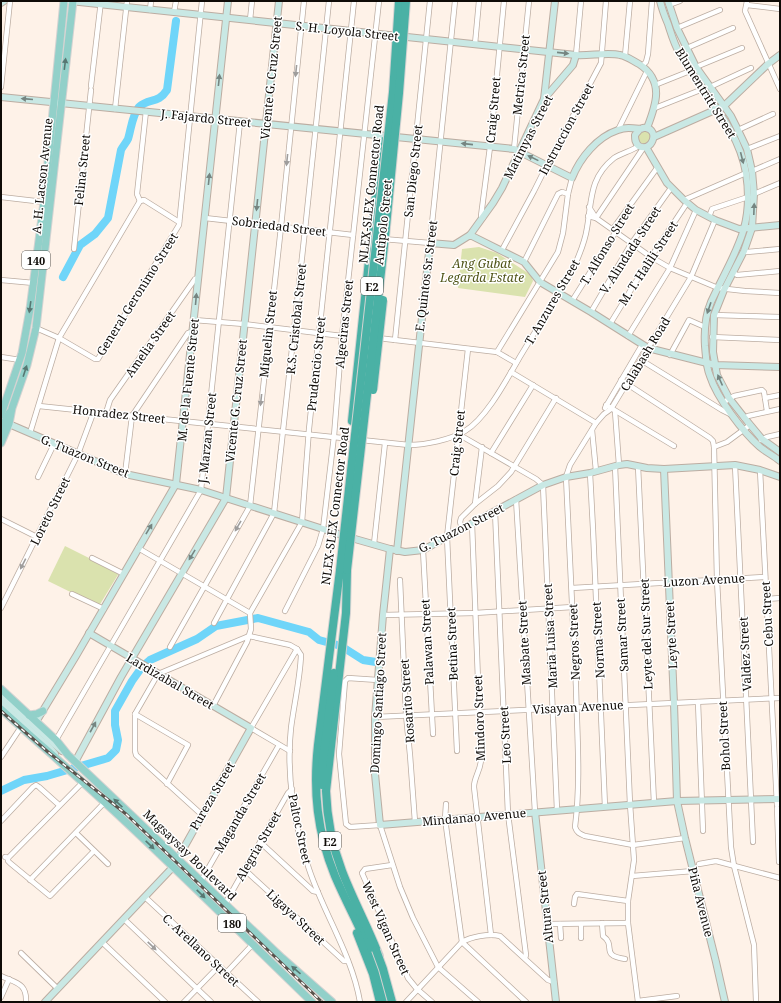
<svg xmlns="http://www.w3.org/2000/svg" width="781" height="1003" viewBox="0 0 781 1003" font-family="'Noto Serif',serif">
	<rect width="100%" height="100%" fill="#fef2e8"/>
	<g fill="#dae2ae">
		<circle cx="644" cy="137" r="7"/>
		<polygon points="479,247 497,253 531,275 533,281 525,297 458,288 462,249"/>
		<polygon points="65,546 119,573 99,606 48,581"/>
	</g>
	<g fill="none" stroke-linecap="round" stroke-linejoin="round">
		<g stroke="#6fd5f9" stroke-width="8">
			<path d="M 63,277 L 80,245 L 95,234 L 108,218 L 121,150 C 123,146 126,143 128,139 C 131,130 132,115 139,107 C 149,98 158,104 167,90 L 176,21"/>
			<polyline points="1,791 24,780 47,776 108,758 116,750 118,740 115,725 115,711 132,681 142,667 150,660 197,639 216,626 258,618 309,632 319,640 341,646 363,660 376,662"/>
		</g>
		<g stroke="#bcada2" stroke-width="6">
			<g id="street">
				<polyline points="747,1 745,11 780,89"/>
				<polyline points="669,5 680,1"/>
				<polyline points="747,5 780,9"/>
				<polyline points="150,10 151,1"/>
				<polyline points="174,12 176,1"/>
				<polyline points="250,20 252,1"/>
				<polyline points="677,28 720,10"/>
				<polyline points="475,44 479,1"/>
				<polyline points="687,48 733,28"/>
				<polyline points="576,55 581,1"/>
				<polyline points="625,56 630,1"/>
				<polyline points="642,66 646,62 648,54 652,1"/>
				<polyline points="696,67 742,48"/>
				<polyline points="655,85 690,71"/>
				<polyline points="91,86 101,1"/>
				<polyline points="1,87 10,1"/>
				<polyline points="710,87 751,68"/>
				<polyline points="655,108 703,89"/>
				<polyline points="115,109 127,1"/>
				<polyline points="618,130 647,71"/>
				<polyline points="738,130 773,114"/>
				<polyline points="514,149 529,1"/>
				<polyline points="747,149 780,136"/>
				<polyline points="752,171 780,159"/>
				<polyline points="754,194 780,183"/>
				<polyline points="1,197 44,202"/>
				<polyline points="684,200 746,173"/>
				<polyline points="140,201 137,194 146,111"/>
				<polyline points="140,201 144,200 179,222"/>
				<polyline points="589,207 596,218 644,147"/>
				<polyline points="588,216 596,218 651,257 670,268 718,288 745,291 780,293"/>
				<polyline points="709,217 712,209 748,197"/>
				<polyline points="205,218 353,235"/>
				<polyline points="483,218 481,216 490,147 504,1"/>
				<polyline points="383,239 430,243 455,1"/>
				<polyline points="74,249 91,90"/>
				<polyline points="502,250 534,191 547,165 601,63 606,1"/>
				<polyline points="744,251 747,252 780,249"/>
				<polyline points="524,262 558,194 562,192 568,194"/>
				<polyline points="734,273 737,275 780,271"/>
				<polyline points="1,280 34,283"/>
				<polyline points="572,301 615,233 615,226 657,168"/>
				<polyline points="591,312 631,244 671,188"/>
				<polyline points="714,315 780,317"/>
				<polyline points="194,320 244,324 342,336"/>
				<polyline points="610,324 651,257 687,203"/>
				<polyline points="36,328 59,338 95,359 98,359 179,225 202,1"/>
				<polyline points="628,336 670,268 696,210"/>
				<polyline points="712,337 780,340"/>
				<polyline points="378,338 497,352 516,363"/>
				<polyline points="395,340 430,1"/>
				<polyline points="497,352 558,252 563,233 568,194 572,178"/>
				<polyline points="670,355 689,320 705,327"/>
				<polyline points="1,357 20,360"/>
				<polyline points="641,360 722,410 730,414"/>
				<polyline points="511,372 596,423"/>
				<polyline points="621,380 710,438 713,441 714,447 717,580 731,847 734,866 754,945 756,1002"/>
				<polyline points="765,398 780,395"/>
				<polyline points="724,402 734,396 762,390 764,392 767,411"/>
				<polyline points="606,405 674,446"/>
				<path d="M 39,406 L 409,445 C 425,445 450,440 465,431 C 487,418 508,377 521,355 C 538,327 556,298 573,269 C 579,256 585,242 587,228 C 592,200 589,178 614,158 C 622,153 631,151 639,146"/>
				<polyline points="605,408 642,345"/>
				<polyline points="615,411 619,465"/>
				<polyline points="106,413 110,400 195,279 198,278"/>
				<polyline points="744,418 748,416 780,409"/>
				<polyline points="592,430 596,471"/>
				<polyline points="30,433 59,338 140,201"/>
				<polyline points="458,434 536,479 543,485 557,810"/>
				<polyline points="761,440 767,437 780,434"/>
				<polyline points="714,447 727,442 750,425"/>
				<polyline points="491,453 533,385"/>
				<polyline points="735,465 753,842"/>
				<polyline points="615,466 630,804 634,860 628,901 628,923 638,1002"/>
				<polyline points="638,466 654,803"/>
				<polyline points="760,470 777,805"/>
				<polyline points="590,473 593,529 605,807"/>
				<polyline points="125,474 132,416 188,333 193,331"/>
				<polyline points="38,477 54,444"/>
				<polyline points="516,499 535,812"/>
				<polyline points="475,504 482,447"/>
				<polyline points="495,511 508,814 526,955 525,958"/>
				<polyline points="1,519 37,537"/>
				<path d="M 472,523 L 481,759 C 481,770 474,777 474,787 L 491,935"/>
				<polyline points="462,529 460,522 461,518 475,504 498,486 511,472 556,398"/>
				<polyline points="374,544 385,443"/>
				<polyline points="138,548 250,613"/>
				<polyline points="423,550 433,734"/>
				<polyline points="92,558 124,574"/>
				<polyline points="400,580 406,715 410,755 415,822"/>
				<polyline points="572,588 765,577"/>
				<polyline points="72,594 104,609"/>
				<polyline points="767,599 780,598"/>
				<polyline points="1,608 78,454 94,411"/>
				<polyline points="285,611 318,546 323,529 334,436 342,336 379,1"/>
				<polyline points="383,615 475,613 573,607"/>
				<polyline points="214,623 274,513 305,230 329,1"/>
				<polyline points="170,647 250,506 281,227 304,1"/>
				<polyline points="378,680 348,678 345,681 339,754 346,824 350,827 380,825 400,887 413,918 438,967 478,1002"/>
				<polyline points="698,702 703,831"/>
				<polyline points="213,706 247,642 251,629 250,613 302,522 309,429 354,1"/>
				<polyline points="135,714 188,745 167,784"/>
				<polyline points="375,717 780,698"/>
				<polyline points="56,740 201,490 240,122"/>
				<polyline points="290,751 251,728 297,649"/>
				<polyline points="457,751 447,537 468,349"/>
				<polyline points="1,757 21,727"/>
				<polyline points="446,804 445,819 462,942"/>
				<polyline points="777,808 779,862"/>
				<path d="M 201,814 L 136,755 L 135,751 L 135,714 L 158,674 L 249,636 L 290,645 L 297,649 L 301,655 C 300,680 294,704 291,728 C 286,774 294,825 309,869 C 324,914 352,955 360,1002"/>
				<polyline points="1,821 33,787 36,785 39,787 59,805"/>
				<polyline points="76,833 108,864"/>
				<path d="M 685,838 L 633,845 L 585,836 C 580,834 577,833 575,827 C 581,781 577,734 576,687 C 573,617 569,547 566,477 L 570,465 L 596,423 L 604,414 L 611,409 L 691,277 L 715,220"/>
				<polyline points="260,842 313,891 318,892"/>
				<polyline points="5,857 8,858 8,861 10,863 50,896 94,851"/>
				<polyline points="8,858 83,782"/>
				<polyline points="699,864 716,861 780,878"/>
				<polyline points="392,865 365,869 362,873 408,978 417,989 432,1002"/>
				<polyline points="245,870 344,961 348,961"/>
				<polyline points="632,876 693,871"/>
				<polyline points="30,880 105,802"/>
				<polyline points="201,881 279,745"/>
				<polyline points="145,897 258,1002"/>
				<polyline points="225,904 288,793 292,789"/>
				<polyline points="574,904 575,897 577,894 628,901"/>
				<polyline points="124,919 211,1002"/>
				<path d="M 602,923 L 603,936 C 617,946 599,955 625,959"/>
				<polyline points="547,924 628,923"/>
				<polyline points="560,924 561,938"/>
				<polyline points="581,924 581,938"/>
				<polyline points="102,942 165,1002"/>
				<polyline points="462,942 526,1002"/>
				<polyline points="21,953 58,989"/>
				<polyline points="226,973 253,944"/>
				<path d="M 1,976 C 16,983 27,983 26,1002"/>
				<polyline points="1,997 9,979"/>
				<polyline points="638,1001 677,996"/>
				<polyline points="184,1002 219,966"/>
				<path d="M 406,1002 L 462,942 C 471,937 489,933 500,936 L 548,980 L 554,982"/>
			</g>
		</g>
		<g stroke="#bcada2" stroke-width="8">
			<g id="secondary">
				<path d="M 70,1 L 576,55 C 589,56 609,52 620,55 C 627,56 633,61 639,64 C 665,81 656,105 647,128"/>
				<path d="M 660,1 C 662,9 665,17 668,24 C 671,33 674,44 679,52 C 701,93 738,125 746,173 C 755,229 733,254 711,302 C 705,316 704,330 705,346 C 706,356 706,367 710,376 C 717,398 743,432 760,447 C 766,452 774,456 780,461"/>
				<polyline points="668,1 677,28 696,67 731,116 738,130 747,149 752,171 754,194 752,228 744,251 724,290 714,315 713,352 717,375 729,398 747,421 762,439 780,452"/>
				<polyline points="1,3 4,1"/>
				<path d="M 1,97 L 514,149 L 572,178 C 580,158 597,137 618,130 C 626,127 632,128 640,129 C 645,129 640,127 646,128 C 660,130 652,153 639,146 C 635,143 635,139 635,135 L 640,129"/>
				<polyline points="544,99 555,1"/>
				<polyline points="654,137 724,106 768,64 780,55"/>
				<polyline points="646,147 667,183 684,200 696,210 715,220 739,229 780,225"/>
				<polyline points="470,235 493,203 502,188 544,99 573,65 576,55"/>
				<polyline points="9,424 125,474 201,490 348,537 390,549 405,552 423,550 543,485 566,477 590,473 619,465 627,464 647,468 664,469 735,465 760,470 780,477"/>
				<polyline points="664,469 674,703 677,801 685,838 716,962 725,1002"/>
				<polyline points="390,549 383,615 375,717 375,774 380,825 677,801 780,799"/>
				<polyline points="397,551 430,243 454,245 470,235 524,262 540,282 591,312 648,348 715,365 780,367"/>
				<polyline points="1,697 62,751"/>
				<polyline points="1,704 50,748 55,754"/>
				<polyline points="36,722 76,656 176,484 228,1"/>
				<polyline points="75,762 121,677 226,498 279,1"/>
				<polyline points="535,812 556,1002"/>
				<polyline points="45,1002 173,867 251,728 89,633"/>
			</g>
		</g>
		<g stroke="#d4d3d2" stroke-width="9">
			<g id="primary">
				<polyline points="1,415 22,353 30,309 44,202 64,1"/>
				<polyline points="1,429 9,413"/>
				<polyline points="1,443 9,424 12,408 27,365 36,328 73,1"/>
				<polyline points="1,689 56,740 68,755 282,958 332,1002"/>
				<path d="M 1,709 C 44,748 87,785 129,825 C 191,883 251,943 312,1002"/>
				<polyline points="29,715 37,714 43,711"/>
			</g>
		</g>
		<g stroke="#d4d3d2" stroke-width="10">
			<g id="highway">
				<polyline points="352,421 381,147 384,141 391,137"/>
				<path d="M 340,570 L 318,745 C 313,791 317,832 335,876 C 353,918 377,956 386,1002"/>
				<path d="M 347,570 L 346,613 L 326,791 C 327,819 332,845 342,871 C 353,900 368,927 379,956"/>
				<polyline points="322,785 322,768 334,673"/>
				<polyline points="357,933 373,974 380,1002"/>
			</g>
		</g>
		<use href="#street" stroke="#fff" stroke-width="4.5"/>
		<use href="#secondary" stroke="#c9e8e4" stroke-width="6"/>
		<use href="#primary" stroke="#92d0c9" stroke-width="7"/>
		<use href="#highway" stroke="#4ab1a5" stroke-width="8"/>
		<g stroke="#5a534d" stroke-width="3">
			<polyline id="rail" points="1,711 48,752 126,814 322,1002"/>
		</g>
		<use href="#rail" stroke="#fff" stroke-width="1.5" stroke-dasharray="4.5" stroke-linecap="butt"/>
		<g stroke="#d4d3d2" stroke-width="10" stroke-linecap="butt">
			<g id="highway-bridge">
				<polyline points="373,390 383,300"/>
				<polyline points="340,570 393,92 399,1"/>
				<polyline points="347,570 385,237 399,93 406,1"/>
				<polyline points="376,950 383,969 392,1002"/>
			</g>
		</g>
		<use href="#highway-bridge" stroke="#4ab1a5" stroke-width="8"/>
	</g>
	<defs><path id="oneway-solid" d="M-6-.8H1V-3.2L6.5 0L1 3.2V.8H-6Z"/></defs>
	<g fill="#758581">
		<use href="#oneway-solid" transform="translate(563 53) rotate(6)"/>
		<use href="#oneway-solid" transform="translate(219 80) rotate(-84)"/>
		<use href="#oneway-solid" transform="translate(27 99) rotate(-175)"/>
		<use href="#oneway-solid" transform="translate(467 144) rotate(-174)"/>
		<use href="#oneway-solid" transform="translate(533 158) rotate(-154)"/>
		<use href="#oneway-solid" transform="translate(742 158) rotate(76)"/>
		<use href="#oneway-solid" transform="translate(209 179) rotate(-84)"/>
		<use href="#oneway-solid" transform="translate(257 205) rotate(96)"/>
		<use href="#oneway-solid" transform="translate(754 209) rotate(-88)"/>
		<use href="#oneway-solid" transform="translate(196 299) rotate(-85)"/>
		<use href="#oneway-solid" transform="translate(709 308) rotate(109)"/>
		<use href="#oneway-solid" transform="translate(720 380) rotate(-114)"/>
		<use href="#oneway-solid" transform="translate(149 529) rotate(-59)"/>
		<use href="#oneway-solid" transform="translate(192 555) rotate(121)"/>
		<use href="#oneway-solid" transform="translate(93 727) rotate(-61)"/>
	</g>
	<g fill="#577772">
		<use href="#oneway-solid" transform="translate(65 64) rotate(-83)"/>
		<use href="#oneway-solid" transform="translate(30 307) rotate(98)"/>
		<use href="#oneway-solid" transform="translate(25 371) rotate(-72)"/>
		<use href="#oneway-solid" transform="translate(118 803) rotate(-137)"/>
		<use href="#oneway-solid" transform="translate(150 845) rotate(44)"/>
		<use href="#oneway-solid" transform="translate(201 894) rotate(44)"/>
		<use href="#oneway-solid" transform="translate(296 970) rotate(-139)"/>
	</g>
	<g fill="#9f9d9c">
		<use href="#oneway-solid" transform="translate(296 71) rotate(96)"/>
		<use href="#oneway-solid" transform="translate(287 160) rotate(96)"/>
		<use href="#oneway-solid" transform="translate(261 400) rotate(96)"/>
		<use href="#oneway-solid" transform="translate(238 526) rotate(120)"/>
		<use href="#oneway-solid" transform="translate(23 564) rotate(117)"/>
		<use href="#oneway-solid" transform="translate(152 946) rotate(44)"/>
	</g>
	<g text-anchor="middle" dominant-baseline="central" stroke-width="3" stroke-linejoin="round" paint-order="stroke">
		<g fill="#fff" stroke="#575451" stroke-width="1">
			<rect x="22" y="251" width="28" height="18" rx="3"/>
			<rect x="361" y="277" width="22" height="18" rx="3"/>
			<rect x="319" y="832" width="22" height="18" rx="3"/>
			<rect x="218" y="914" width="28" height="18" rx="3"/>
		</g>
		<g font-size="11" font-weight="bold" fill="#0f0b07">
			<text x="36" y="260">140</text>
			<text x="372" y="286">E2</text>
			<text x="330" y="841">E2</text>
			<text x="232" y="923">180</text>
		</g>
		<g font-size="12" fill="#0f0b07" stroke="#fff">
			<text transform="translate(347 31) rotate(6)">S. H. Loyola Street</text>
			<text transform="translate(521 75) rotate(-84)">Metrica Street</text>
			<text transform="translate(271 78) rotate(-84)">Vicente G. Cruz Street</text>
			<text transform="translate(706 93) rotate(58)">Blumentritt Street</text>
			<text transform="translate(493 110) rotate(-85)">Craig Street</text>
			<text transform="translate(206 118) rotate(6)">J. Fajardo Street</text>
			<text transform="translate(566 129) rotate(-62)">Instruccion Street</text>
			<text transform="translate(528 137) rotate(-63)">Matimyas Street</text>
			<text transform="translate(82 170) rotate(-84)">Felina Street</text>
			<text transform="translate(413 171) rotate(-84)">San Diego Street</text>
			<text transform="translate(42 176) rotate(-84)">A. H. Lacson Avenue</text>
			<text transform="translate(371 184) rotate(-84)">NLEX-SLEX Connector Road</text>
			<text transform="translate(383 222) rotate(-84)">Antipolo Street</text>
			<text transform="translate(279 226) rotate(7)">Sobriedad Street</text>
			<text transform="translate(607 244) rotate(-59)">T. Alfonso Street</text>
			<text transform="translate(630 250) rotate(-57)">V. Alindada Street</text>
			<text transform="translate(648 263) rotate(-57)">M. T. Halili Street</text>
			<text transform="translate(426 276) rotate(-83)">E. Quintos Sr. Street</text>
			<text transform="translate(137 294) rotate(-58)">General Geronimo Street</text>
			<text transform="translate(552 302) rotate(-60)">T. Anzures Street</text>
			<text transform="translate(296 319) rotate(-84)">R.S. Cristobal Street</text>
			<text transform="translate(344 324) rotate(-84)">Algeciras Street</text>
			<text transform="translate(268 334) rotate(-84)">Miguelin Street</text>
			<text transform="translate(150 344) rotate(-55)">Amelia Street</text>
			<text transform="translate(645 354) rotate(-59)">Calabash Road</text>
			<text transform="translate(316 364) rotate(-84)">Prudencio Street</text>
			<text transform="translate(188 380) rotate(-84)">M. de la Fuente Street</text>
			<text transform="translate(236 401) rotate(-84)">Vicente G. Cruz Street</text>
			<text transform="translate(119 414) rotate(6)">Honradez Street</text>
			<text transform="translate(207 438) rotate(-84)">J. Marzan Street</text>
			<text transform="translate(457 443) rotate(-84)">Craig Street</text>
			<text transform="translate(85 456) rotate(22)">G. Tuazon Street</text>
			<text transform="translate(335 506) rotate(-83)">NLEX-SLEX Connector Road</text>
			<text transform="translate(50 511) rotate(-64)">Loreto Street</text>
			<text transform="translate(461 528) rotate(-27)">G. Tuazon Street</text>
			<text transform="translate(704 580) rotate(-3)">Luzon Avenue</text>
			<text transform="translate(767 614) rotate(-93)">Cebu Street</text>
			<text transform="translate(646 634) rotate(-92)">Leyte del Sur Street</text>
			<text transform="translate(622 635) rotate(-93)">Samar Street</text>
			<text transform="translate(671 635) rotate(-93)">Leyte Street</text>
			<text transform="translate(550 636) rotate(-93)">Maria Luisa Street</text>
			<text transform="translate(598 640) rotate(-93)">Norma Street</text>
			<text transform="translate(427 642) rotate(-93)">Palawan Street</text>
			<text transform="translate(574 642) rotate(-92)">Negros Street</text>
			<text transform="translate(524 643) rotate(-93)">Masbate Street</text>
			<text transform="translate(452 644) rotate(-92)">Betina Street</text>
			<text transform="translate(745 654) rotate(-93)">Valdez Street</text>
			<text transform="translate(170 681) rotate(30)">Lardizabal Street</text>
			<text transform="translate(407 701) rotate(-94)">Rosarito Street</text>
			<text transform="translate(378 703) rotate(-87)">Domingo Santiago Street</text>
			<text transform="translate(578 707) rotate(-3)">Visayan Avenue</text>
			<text transform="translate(479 718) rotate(-92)">Mindoro Street</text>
			<text transform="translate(505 735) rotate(-93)">Leo Street</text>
			<text transform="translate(724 736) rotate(-93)">Bohol Street</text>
			<text transform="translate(212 796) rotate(-60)">Pureza Street</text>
			<text transform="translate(240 813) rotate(-60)">Maganda Street</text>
			<text transform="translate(474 817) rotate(-5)">Mindanao Avenue</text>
			<text transform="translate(300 829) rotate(78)">Paltoc Street</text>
			<text transform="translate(258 846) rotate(-60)">Alegria Street</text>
			<text transform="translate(190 855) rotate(44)">Magsaysay Boulevard</text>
			<text transform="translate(701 902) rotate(76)">Piña Avenue</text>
			<text transform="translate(545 907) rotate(-96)">Altura Street</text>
			<text transform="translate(296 917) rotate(43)">Ligaya Street</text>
			<text transform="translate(386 928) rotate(66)">West Vigan Street</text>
			<text transform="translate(201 950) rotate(43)">C. Arellano Street</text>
		</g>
		<g font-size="12" font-style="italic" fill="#4f5417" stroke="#fff">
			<text x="482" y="263">Ang Gubat<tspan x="482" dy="14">Legarda Estate</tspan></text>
		</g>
	</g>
	<rect width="781" height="1003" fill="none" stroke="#0f0b07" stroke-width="4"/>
</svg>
